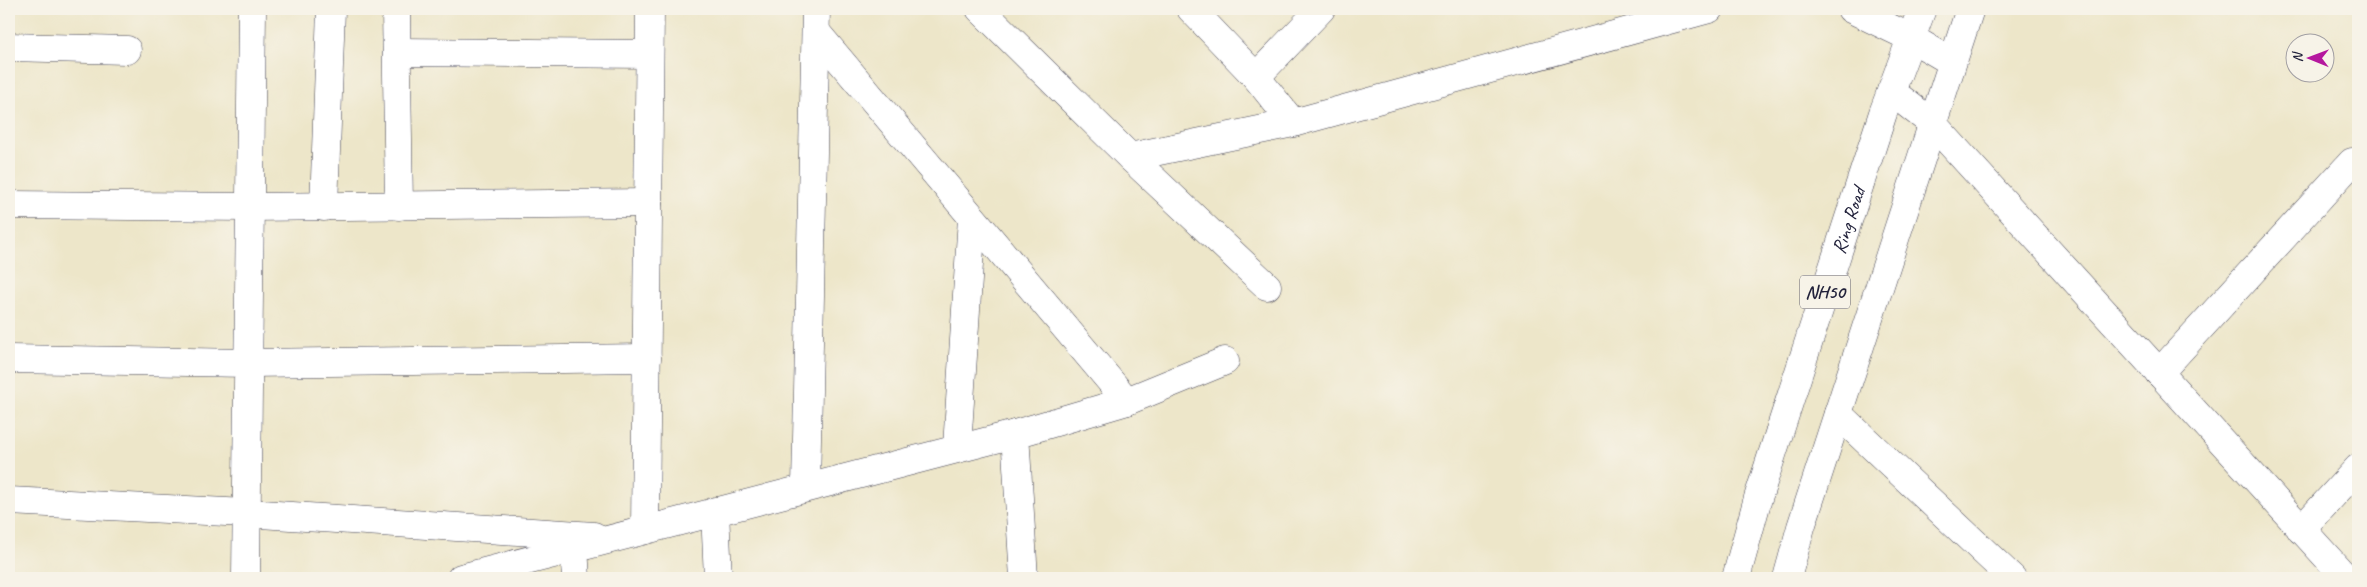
<svg xmlns="http://www.w3.org/2000/svg" width="2367" height="587" viewBox="0 0 2367 587" font-family="Caveat,sans-serif">
	<rect width="100%" height="100%" fill="#f7f3e8"/>
	<filter id="ink" filterUnits="userSpaceOnUse"><feTurbulence type="fractalNoise" baseFrequency=".02" numOctaves="2"/><feDisplacementMap in="SourceGraphic" scale="10" xChannelSelector="R" yChannelSelector="G"/><feConvolveMatrix kernelMatrix="1 2 1 2 8 2 1 2 1" color-interpolation-filters="sRGB"/></filter>
	<filter id="wash" filterUnits="userSpaceOnUse"><feTurbulence type="fractalNoise" baseFrequency=".0096" numOctaves="4" result="noise"/><feDisplacementMap in="SourceGraphic" scale="20" xChannelSelector="R" yChannelSelector="G"/><feGaussianBlur stdDeviation="1.12" result="paint"/><feColorMatrix in="noise" values="0 0 0 0 0 0 0 0 0 0 0 0 0 0 0 0 0 1.4 0 .05"/><feComposite in="paint" operator="in"/></filter>
	<g filter="url(#wash)">
		<rect width="100%" height="100%" fill="#ede6c9"/>
	</g>
	<g filter="url(#ink)">
		<g fill="none" stroke-linecap="round" stroke-linejoin="round">
			<g stroke="#403f50" stroke-width="29">
				<g id="minor">
					<polyline points="396,9 399,206"/>
					<polyline points="980,9 1130,157 1293,123 1709,9"/>
					<polyline points="1191,9 1256,77 1293,123"/>
					<polyline points="1851,9 1911,38 1952,62"/>
					<polyline points="817,33 1127,401"/>
					<polyline points="9,47 127,50"/>
					<polyline points="397,52 649,54"/>
					<polyline points="1256,77 1321,9"/>
					<polyline points="1891,91 1933,124 2346,578"/>
					<polyline points="1130,157 1267,286"/>
					<polyline points="9,205 249,207 648,203"/>
					<polyline points="324,207 331,9"/>
					<polyline points="9,359 248,363 647,358"/>
					<polyline points="2159,373 2352,162 2358,165"/>
					<polyline points="1838,414 2012,578"/>
					<polyline points="1015,434 1024,578"/>
					<polyline points="957,447 972,218"/>
					<polyline points="806,487 816,9"/>
					<polyline points="9,501 246,513 594,536"/>
					<polyline points="715,511 718,578"/>
					<polyline points="645,530 650,9"/>
					<polyline points="2301,530 2358,468"/>
					<polyline points="574,549 576,578"/>
					<polyline points="246,578 252,9"/>
					<polyline points="461,578 1015,434 1127,401 1225,361"/>
				</g>
			</g>
			<g stroke="#403f50" stroke-width="29">
				<g id="trunk">
					<path id="s1" d="M 1736,578 L 1758,498 L 1883,113 L 1922,9"/>
					<polyline points="1787,578 1801,527 1970,9"/>
				</g>
			</g>
			<use href="#minor" stroke="#fff" stroke-width="28"/>
			<use href="#trunk" stroke="#fff" stroke-width="28"/>
		</g>
	</g>
	<g text-anchor="middle" dominant-baseline="central" stroke-width="5" stroke-linejoin="round" paint-order="stroke">
		<rect fill="#f7f3e8" stroke="#62616f" stroke-width="1" x="1800" y="275.5" width="50" height="33" rx="4"/>
		<g font-size="19" font-weight="bold" fill="#22223b">
			<text x="1825" y="292">NH50</text>
		</g>
		<g font-size="20" fill="#22223b" stroke="#f7f3e8">
			<text stroke="none"><textPath href="#s1" startOffset="375">Ring Road</textPath></text>
		</g>
	</g>
	<rect width="2367" height="587" fill="none" stroke="#f7f3e8" stroke-width="30"/>
	<g transform="translate(2310 58) rotate(271)"><circle r="24" fill="#f7f3e8" stroke="#a29fa3"/>
	<path d="M0-4L9 19L0 12L-9 19Z" fill="#b5179e"/>
	<text y="-8" font-size="14" font-weight="bold" text-anchor="middle" fill="#22223b">N</text>
	</g>
</svg>
